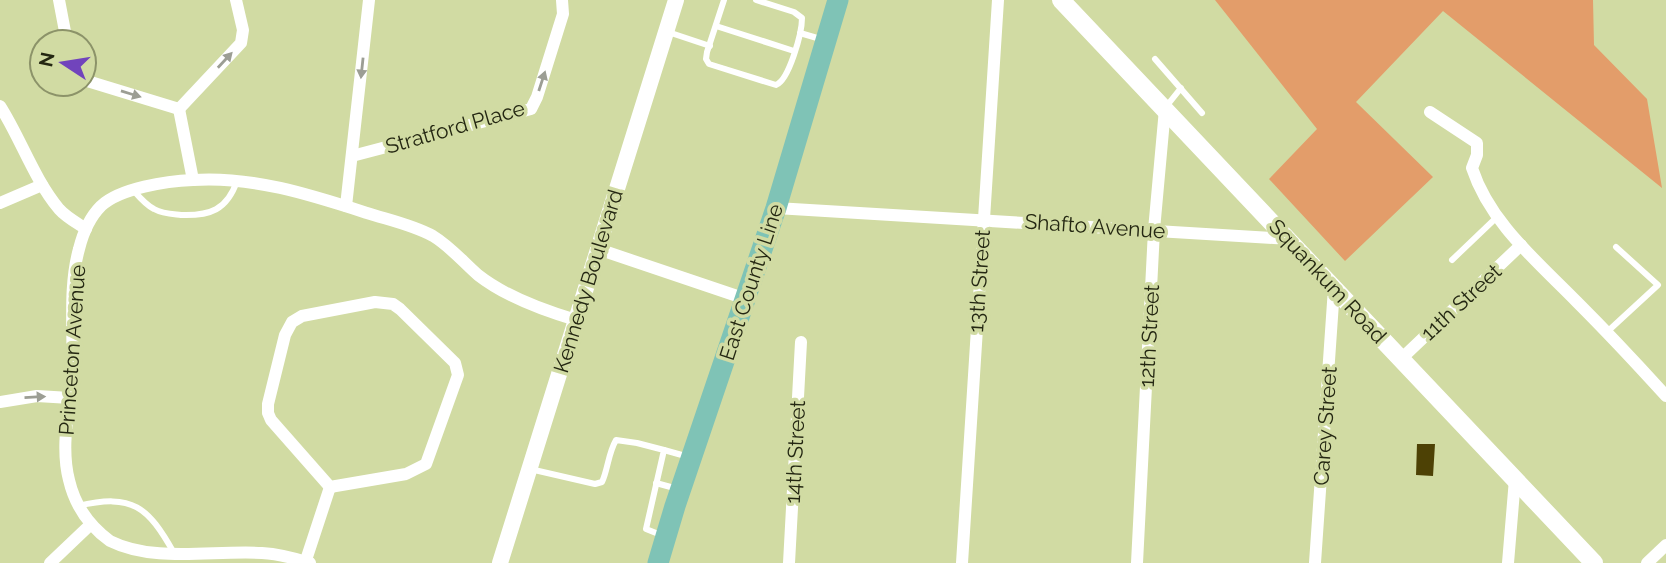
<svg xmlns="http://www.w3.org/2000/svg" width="1666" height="563" viewBox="0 0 1666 563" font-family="Raleway,sans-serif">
	<rect width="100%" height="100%" fill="#d1dba3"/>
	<polygon fill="#e39d6a" points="1215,0 1593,0 1594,45 1647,99 1662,188 1443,11 1356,102 1433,177 1345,261 1269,179 1317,129"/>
	<polygon fill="#4d4105" points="1417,444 1435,444 1433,476 1416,475"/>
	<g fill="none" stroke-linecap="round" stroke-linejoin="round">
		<g stroke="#fff" stroke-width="6">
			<path d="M 724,0 L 707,52 L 706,59 L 709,64 L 776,85 C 789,80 802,33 802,18 L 794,12 L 756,0"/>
			<polyline points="716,26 794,51"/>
			<polyline points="668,32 710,46"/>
			<polyline points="800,33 824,40"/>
			<polyline points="1155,59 1202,113"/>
			<polyline points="1165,108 1181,88"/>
			<path d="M 134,191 C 140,198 146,205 154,209 C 163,214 172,214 181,215 C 210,216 227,210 237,181"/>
			<polyline points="1452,260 1497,217"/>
			<polyline points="1607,332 1658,285 1616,247"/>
			<polyline points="664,450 689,457"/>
			<path d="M 530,469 L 595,484 L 602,482 C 608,469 608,454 616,440 L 637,443 L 664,450 L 646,529 L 661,535"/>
			<polyline points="656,483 678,489"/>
			<path d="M 78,506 C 133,493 148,507 174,553"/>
		</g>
		<g stroke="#fff" stroke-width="12">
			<polyline points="59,0 67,42"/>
			<polyline points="84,80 179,109"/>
			<path d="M 0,106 C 21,139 34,179 59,209 C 66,217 77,223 86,229"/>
			<polyline points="179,109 241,43 243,30 236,0"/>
			<polyline points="179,109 193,180"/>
			<path d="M 1430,112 L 1477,143 L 1477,155 L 1472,168 C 1490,223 1537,261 1577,302 C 1607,332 1637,364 1666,396"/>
			<polyline points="352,156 531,109 537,97 563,14 562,0"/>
			<polyline points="0,203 42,185"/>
			<polyline points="346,206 369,0"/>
			<polyline points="776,208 1289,239"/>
			<polyline points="598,249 746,299"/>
			<polygon points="375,302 393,304 400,309 455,363 458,375 426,464 406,474 330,487 271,420 268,413 268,404 285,335 292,322 302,316"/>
			<polyline points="1401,359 1521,245"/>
			<polyline points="0,402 37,396 70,398"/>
			<polyline points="50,563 90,525"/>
			<polyline points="305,563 330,487"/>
			<path d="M 310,563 C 294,558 279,554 262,553 C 212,550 154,563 110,541 C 88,525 75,506 69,480 C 60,445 70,408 72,372 C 74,332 68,288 79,249 C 83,233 89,218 101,206 C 120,188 167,181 193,180 C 253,176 311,195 367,213 C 389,220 413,225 433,236 C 451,247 463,262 478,275 C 506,297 542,310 576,320"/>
			<polyline points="789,563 801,342"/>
			<polyline points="962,563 998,0"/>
			<polyline points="1137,563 1154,230 1165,109"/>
			<polyline points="1315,563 1334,288"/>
			<polyline points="1508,563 1515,479"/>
			<polyline points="1647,563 1666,545"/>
		</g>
		<polyline stroke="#fff" stroke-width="16" points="500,563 676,0"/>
		<polyline stroke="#fff" stroke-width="18" points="1061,0 1594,563"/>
		<polyline stroke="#7fc3b6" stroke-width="21" points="658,563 675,506 776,208 838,0"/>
	</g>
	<defs><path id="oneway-solid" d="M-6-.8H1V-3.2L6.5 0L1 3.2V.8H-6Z" transform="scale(1.75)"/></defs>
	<g fill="#9c9e94">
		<use href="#oneway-solid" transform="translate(225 60) rotate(-47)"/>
		<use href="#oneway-solid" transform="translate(362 68) rotate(96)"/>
		<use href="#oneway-solid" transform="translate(542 81) rotate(-72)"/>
		<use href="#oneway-solid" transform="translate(131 94) rotate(17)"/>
		<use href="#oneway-solid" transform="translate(35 397) rotate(-3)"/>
	</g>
	<g text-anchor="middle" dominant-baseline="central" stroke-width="7" stroke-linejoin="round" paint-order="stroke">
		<g font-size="21" fill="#242712" stroke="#d1dba3">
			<text transform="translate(455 127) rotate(-16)">Stratford Place</text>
			<text transform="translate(1095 226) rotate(4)">Shafto Avenue</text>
			<text transform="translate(588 281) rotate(-73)">Kennedy Boulevard</text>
			<text transform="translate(979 281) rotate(-86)">13th Street</text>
			<text transform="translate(1328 281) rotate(47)">Squankum Road</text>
			<text transform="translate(751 282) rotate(-72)">East County Line</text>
			<text transform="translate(1461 302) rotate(-43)">11th Street</text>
			<text transform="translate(1149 336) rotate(-87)">12th Street</text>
			<text transform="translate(72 350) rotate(-86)">Princeton Avenue</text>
			<text transform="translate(1325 426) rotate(-86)">Carey Street</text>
			<text transform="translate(795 452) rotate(-87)">14th Street</text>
		</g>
	</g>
	<g transform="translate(63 63) rotate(282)"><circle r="33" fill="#d1dba3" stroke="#8c9369" stroke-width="2"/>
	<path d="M0-5L12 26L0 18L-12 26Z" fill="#7144bc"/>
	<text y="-10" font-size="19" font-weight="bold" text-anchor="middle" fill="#242712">N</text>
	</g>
</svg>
